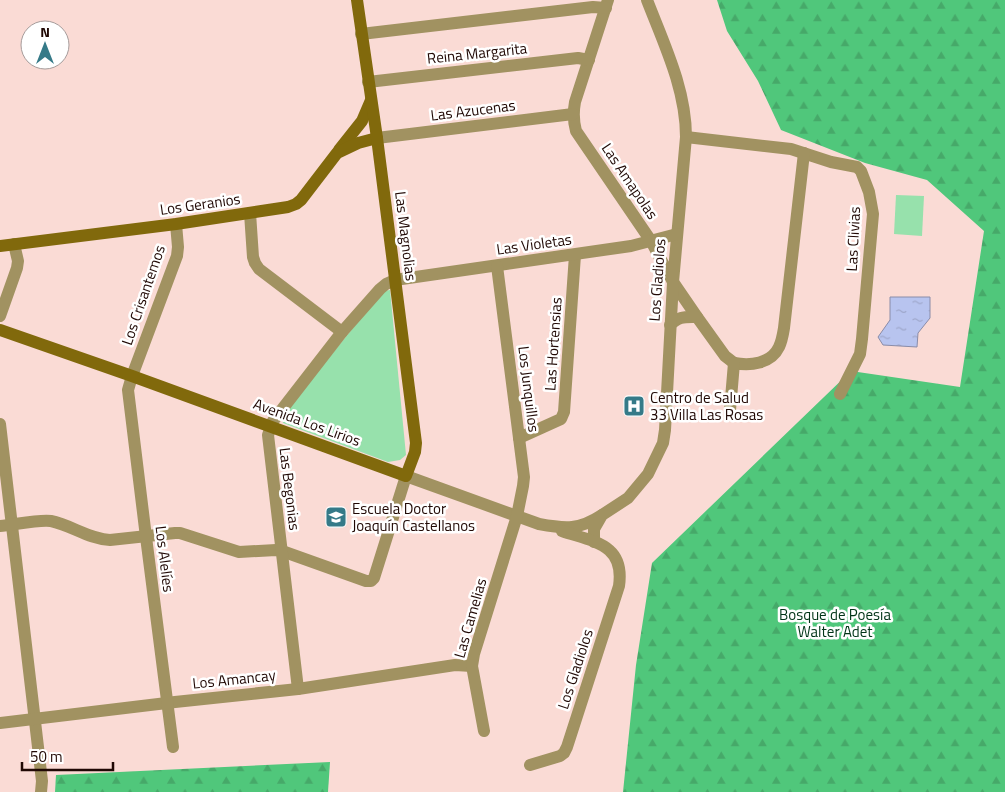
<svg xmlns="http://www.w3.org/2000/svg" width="1005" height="792" viewBox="0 0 1005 792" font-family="'Titillium Web',sans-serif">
	<defs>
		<pattern id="forest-firs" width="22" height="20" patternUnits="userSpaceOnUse" patternTransform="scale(1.25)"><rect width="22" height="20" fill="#50c77b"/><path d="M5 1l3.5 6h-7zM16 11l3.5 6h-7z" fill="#46a969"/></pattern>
		<pattern id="water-ripples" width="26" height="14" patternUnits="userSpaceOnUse" patternTransform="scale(1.25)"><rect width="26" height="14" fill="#b8c4ef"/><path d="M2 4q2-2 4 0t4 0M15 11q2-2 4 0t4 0" fill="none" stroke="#9ea7cb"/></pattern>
	</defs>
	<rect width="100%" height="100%" fill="#fadbd5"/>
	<g fill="url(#forest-firs)">
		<polygon points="717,0 1005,0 1005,792 623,792 636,665 652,563 851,371 960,387 984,231 927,180 865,163 781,130 758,81 727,31"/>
		<polygon points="330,762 328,792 55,792 56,775"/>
	</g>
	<g fill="#97e1ac">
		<polygon points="896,195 924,196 922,236 894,234"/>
		<polygon points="390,290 406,455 400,460 388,462 283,423 282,419 284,413 383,291"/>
	</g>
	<polygon fill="url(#water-ripples)" stroke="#8a8ca8" points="890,297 930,297 930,318 918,333 917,347 883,345 878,337 890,320"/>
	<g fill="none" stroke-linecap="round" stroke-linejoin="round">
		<g stroke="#a19261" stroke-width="12">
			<path d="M 608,0 L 575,102 C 573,113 573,120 576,131 L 651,241 L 673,282 L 697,317 L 725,356 L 734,363"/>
			<polyline points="361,34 593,7 606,8"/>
			<polyline points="368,82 578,58 589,60"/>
			<polyline points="686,137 791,149 831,162 857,167 861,171 869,192 873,214 862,339 860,354 840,394"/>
			<polyline points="377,138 573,114"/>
			<polyline points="250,213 253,257 255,263 259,269 342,332"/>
			<polyline points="0,316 17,268 18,261 14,244"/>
			<path d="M 670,325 C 679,316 684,317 697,317"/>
			<path d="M 734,363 C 750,366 771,364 779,347 C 782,341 783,334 784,328 L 804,153"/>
			<polyline points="730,410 734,363"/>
			<polyline points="0,424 42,781 41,792"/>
			<polyline points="519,438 561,419 564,412 575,255"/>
			<path d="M 0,526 C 13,525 40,519 51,521 C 71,525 89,539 110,540 L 175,533 L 180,533 L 239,552 L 276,550 L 282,551 L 366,581 L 371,581 L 374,578 L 406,476 L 539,524 C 566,529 579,530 602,515"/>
			<path d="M 594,542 L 594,529 L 602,515 L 628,498 L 648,474 L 663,443 L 665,430 L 673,282 L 686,137 C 686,89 664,44 647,0"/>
			<polyline points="298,689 268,435 273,421 342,332 380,289 386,284 395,280 631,246 677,234"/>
			<polyline points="0,723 175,702 298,689 455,665 472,666"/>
			<polyline points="484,731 472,666 474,654 517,516 523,486 524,477 497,266"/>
			<polyline points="173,747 146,537 128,390 132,376 177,256 178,247 176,224"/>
			<path d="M 530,765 L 560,756 L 564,753 L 567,747 L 619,586 C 625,544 594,542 562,531"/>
		</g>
		<g stroke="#81690c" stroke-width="12">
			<polyline points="339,150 362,121 371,100"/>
			<polyline points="0,246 176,224 288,207 296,204 301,200 337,153 358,143 377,138"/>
			<polyline points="0,330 132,376 406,476 415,452 416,443 377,138 357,0"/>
		</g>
	</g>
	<defs>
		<g id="hospital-square" transform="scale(1.125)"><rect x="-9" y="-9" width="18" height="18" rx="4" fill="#357a88" stroke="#fff"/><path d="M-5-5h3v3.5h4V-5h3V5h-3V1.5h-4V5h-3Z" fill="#fff"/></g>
		<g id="school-square" transform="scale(1.125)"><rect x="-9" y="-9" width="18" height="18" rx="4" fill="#357a88" stroke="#fff"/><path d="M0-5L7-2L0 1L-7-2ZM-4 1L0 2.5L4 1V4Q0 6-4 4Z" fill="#fff"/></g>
	</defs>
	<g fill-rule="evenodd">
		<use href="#hospital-square" x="634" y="406"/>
		<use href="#school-square" x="336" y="517"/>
	</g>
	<g text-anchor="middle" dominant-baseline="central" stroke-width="5" stroke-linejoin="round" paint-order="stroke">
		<g font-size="15" fill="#200804" stroke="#fff">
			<text transform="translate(477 53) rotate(-6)">Reina Margarita</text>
			<text transform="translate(473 110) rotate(-7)">Las Azucenas</text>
			<text transform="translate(630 181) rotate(56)">Las Amapolas</text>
			<text transform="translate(200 204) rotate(-8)">Los Geranios</text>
			<text transform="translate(406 236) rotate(83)">Las Magnolias</text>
			<text transform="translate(853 239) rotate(-87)">Las Clivias</text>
			<text transform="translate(534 244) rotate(-8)">Las Violetas</text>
			<text transform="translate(657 280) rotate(-86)">Los Gladiolos</text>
			<text transform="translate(143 295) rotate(-71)">Los Crisantemos</text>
			<text transform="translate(553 344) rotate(-86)">Las Hortensias</text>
			<text transform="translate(529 389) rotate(83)">Los Junquillos</text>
			<text transform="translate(307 422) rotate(20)">Avenida Los Lirios</text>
			<text transform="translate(290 489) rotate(83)">Las Begonias</text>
			<text transform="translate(165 559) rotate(83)">Los Alelíes</text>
			<text transform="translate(470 618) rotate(-74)">Las Camelias</text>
			<text transform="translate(575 669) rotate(-72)">Los Gladiolos</text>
			<text transform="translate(234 679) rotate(-6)">Los Amancay</text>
		</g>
		<g font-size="15" fill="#200804" stroke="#fff" text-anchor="start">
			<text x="650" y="397">Centro de Salud<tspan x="650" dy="17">33 Villa Las Rosas</tspan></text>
			<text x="352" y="508">Escuela Doctor<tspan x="352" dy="17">Joaquín Castellanos</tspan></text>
		</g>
		<g font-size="15" fill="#013417" stroke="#fff">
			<text x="835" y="614">Bosque de Poesía<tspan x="835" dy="17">Walter Adet</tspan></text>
		</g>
	</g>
	<g transform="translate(45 45)"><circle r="24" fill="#ffffff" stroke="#a69c9b"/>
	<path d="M0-4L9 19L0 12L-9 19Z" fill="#357a88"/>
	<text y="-8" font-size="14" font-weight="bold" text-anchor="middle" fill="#200804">N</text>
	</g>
	<path d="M22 762v8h91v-8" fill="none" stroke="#200804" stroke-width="2.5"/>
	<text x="30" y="762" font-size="15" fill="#200804" stroke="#ffffff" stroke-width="4" paint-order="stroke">50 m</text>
</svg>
